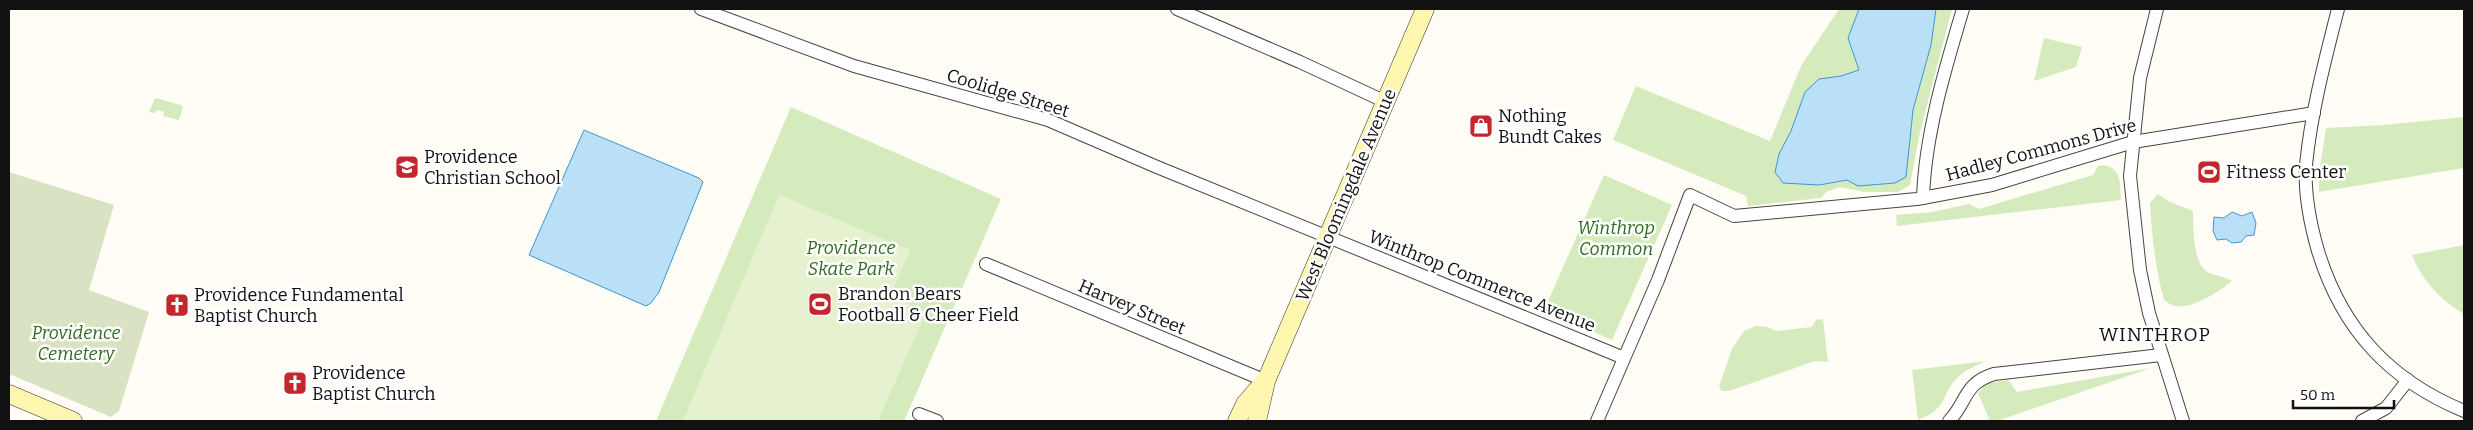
<svg xmlns="http://www.w3.org/2000/svg" width="2473" height="430" viewBox="0 0 2473 430" font-family="Bitter,serif">
	<rect width="100%" height="100%" fill="#fffdf5"/>
	<g fill="#d5ebbd">
		<polygon points="1839,9 1952,9 1920,132 1910,185 1898,192 1864,192 1840,187 1826,192 1821,198 1748,206 1746,196 1613,140 1636,86 1770,141 1801,66"/>
		<polygon points="2044,38 2082,47 2076,67 2034,81"/>
		<polygon points="155,98 181,105 183,107 179,120 163,116 164,112 157,110 155,113 149,112"/>
		<polygon points="791,107 1001,199 904,421 656,421"/>
		<polygon points="2464,117 2464,168 2319,192 2319,174 2326,128 2383,125"/>
		<path d="M 2104,165 C 2122,169 2120,184 2121,200 L 1897,226 L 1896,215 L 1932,212 L 1969,204 L 1979,209 L 2093,175 L 2098,166 Z"/>
		<polygon points="1604,175 1672,205 1612,340 1544,310"/>
		<path d="M 2158,194 L 2168,201 L 2193,211 C 2193,225 2193,262 2206,271 C 2214,276 2224,276 2232,281 C 2220,291 2191,310 2175,306 C 2171,305 2167,302 2164,300 C 2155,268 2152,236 2150,203 Z"/>
		<path d="M 2464,245 L 2464,314 C 2441,301 2422,280 2412,255 Z"/>
		<polygon points="1823,319 1828,362 1815,361 1729,391 1722,391 1719,387 1732,349 1744,331 1756,326 1767,327 1776,331 1812,327 1816,320"/>
		<path d="M 1986,361 C 1976,365 1966,370 1958,377 C 1939,396 1951,406 1918,420 L 1912,370 Z"/>
		<polygon points="2151,368 1997,421 1990,421 1978,393 1988,383 2008,380 2017,392"/>
	</g>
	<polygon fill="#d9e3c4" points="9,172 114,205 89,290 149,312 119,411 111,417 9,374"/>
	<polygon fill="#e6f2cf" points="779,195 910,250 890,296 926,312 878,421 683,421"/>
	<g fill="#b9e0f7" stroke="#3f96cf">
		<polygon points="1859,9 1936,9 1931,45 1913,110 1906,177 1895,183 1858,186 1847,180 1819,185 1783,183 1775,172 1779,154 1791,131 1805,92 1819,79 1841,76 1859,70 1848,38"/>
		<polygon points="584,130 699,178 703,182 659,292 651,303 646,306 529,255"/>
		<polygon points="2232,212 2242,216 2252,212 2256,223 2254,235 2246,236 2241,242 2232,243 2226,239 2217,240 2213,231 2214,217 2224,218"/>
	</g>
	<g fill="none" stroke-linecap="round" stroke-linejoin="round">
		<g stroke="#444" stroke-width="14">
			<g id="minor">
				<polyline points="701,9 854,66 1048,120 1157,167 1624,358"/>
				<polyline points="1177,9 1300,62 1386,102"/>
				<polyline points="2157,9 2140,78 2130,176 2140,270 2149,313 2183,421"/>
				<path d="M 2338,9 C 2325,60 2311,113 2306,165 C 2304,195 2310,223 2318,251 C 2342,329 2389,380 2464,411"/>
				<path d="M 1923,198 C 1925,135 1945,69 1963,9"/>
				<polyline points="986,264 1266,381"/>
				<polyline points="919,414 937,421"/>
				<polyline points="1597,421 1658,280 1690,195 1734,216 1917,199 1992,185 2133,142 2314,113"/>
				<path d="M 1949,421 C 1968,401 1963,384 1994,374 L 2161,355"/>
				<polyline points="2362,421 2386,408 2408,380"/>
			</g>
		</g>
		<g stroke="#333" stroke-width="19">
			<g id="secondary">
				<polyline points="9,394 73,421"/>
				<polyline points="1237,421 1245,404 1265,381"/>
				<polyline points="1257,421 1266,381 1425,9"/>
			</g>
		</g>
		<use href="#minor" stroke="#fff" stroke-width="12"/>
		<use href="#secondary" stroke="#fff6b0" stroke-width="18"/>
	</g>
	<defs>
		<g id="shop-square" transform="scale(1.25)"><rect x="-9" y="-9" width="18" height="18" rx="4" fill="#c4262e" stroke="#fff"/><path d="M-5-2.5h2.3a2.7 3.5 0 0 1 5.4 0H5L5.5 6h-11ZM-1.5-2.5h3a1.5 2.3 0 0 0-3 0Z" fill="#fff"/></g>
		<g id="school-square" transform="scale(1.25)"><rect x="-9" y="-9" width="18" height="18" rx="4" fill="#c4262e" stroke="#fff"/><path d="M0-5L7-2L0 1L-7-2ZM-4 1L0 2.5L4 1V4Q0 6-4 4Z" fill="#fff"/></g>
		<g id="stadium-square" transform="scale(1.25)"><rect x="-9" y="-9" width="18" height="18" rx="4" fill="#c4262e" stroke="#fff"/><path d="M0-5a6.5 5 0 1 0 0 10a6.5 5 0 1 0 0-10ZM-3.5-1.8h7v3.6h-7Z" fill="#fff"/></g>
		<g id="church-square" transform="scale(1.25)"><rect x="-9" y="-9" width="18" height="18" rx="4" fill="#c4262e" stroke="#fff"/><path d="M-1.2-6h2.4v3.5h3.3v2.4h-3.3V6h-2.4V-.1h-3.3v-2.4h3.3Z" fill="#fff"/></g>
	</defs>
	<g fill-rule="evenodd">
		<use href="#shop-square" x="1481" y="126"/>
		<use href="#school-square" x="407" y="167"/>
		<use href="#stadium-square" x="2209" y="172"/>
		<use href="#stadium-square" x="820" y="304"/>
		<use href="#church-square" x="177" y="305"/>
		<use href="#church-square" x="295" y="383"/>
	</g>
	<g text-anchor="middle" dominant-baseline="central" stroke-width="5" stroke-linejoin="round" paint-order="stroke">
		<g font-size="18" fill="#111" stroke="#fff">
			<text transform="translate(1008 93) rotate(17)">Coolidge Street</text>
			<text transform="translate(2041 150) rotate(-15)">Hadley Commons Drive</text>
			<text transform="translate(1346 195) rotate(-67)">West Bloomingdale Avenue</text>
			<text transform="translate(1482 281) rotate(22)">Winthrop Commerce Avenue</text>
			<text transform="translate(1132 307) rotate(23)">Harvey Street</text>
		</g>
		<g font-size="18" fill="#111" stroke="#fff" text-anchor="start">
			<text x="1498" y="116">Nothing<tspan x="1498" dy="21">Bundt Cakes</tspan></text>
			<text x="424" y="157">Providence<tspan x="424" dy="21">Christian School</tspan></text>
			<text x="2226" y="172">Fitness Center</text>
			<text x="838" y="294">Brandon Bears<tspan x="838" dy="21">Football &amp; Cheer Field</tspan></text>
			<text x="194" y="295">Providence Fundamental<tspan x="194" dy="21">Baptist Church</tspan></text>
			<text x="312" y="373">Providence<tspan x="312" dy="21">Baptist Church</tspan></text>
		</g>
		<g font-size="18" font-style="italic" fill="#2f6b1f" stroke="#fff">
			<text x="1616" y="228">Winthrop<tspan x="1616" dy="21">Common</tspan></text>
			<text x="851" y="248">Providence<tspan x="851" dy="21">Skate Park</tspan></text>
			<text x="76" y="333">Providence<tspan x="76" dy="21">Cemetery</tspan></text>
		</g>
		<g font-size="19" letter-spacing="1" fill="#111" stroke="#fff">
			<text x="2155" y="334">WINTHROP</text>
		</g>
	</g>
	<rect width="2473" height="430" fill="none" stroke="#111111" stroke-width="20"/>
	<path d="M2293 400v8h101v-8" fill="none" stroke="#111111" stroke-width="2.5"/>
	<text x="2300" y="400" font-size="15" fill="#111111" stroke="#ffffff" stroke-width="4" paint-order="stroke">50 m</text>
</svg>
